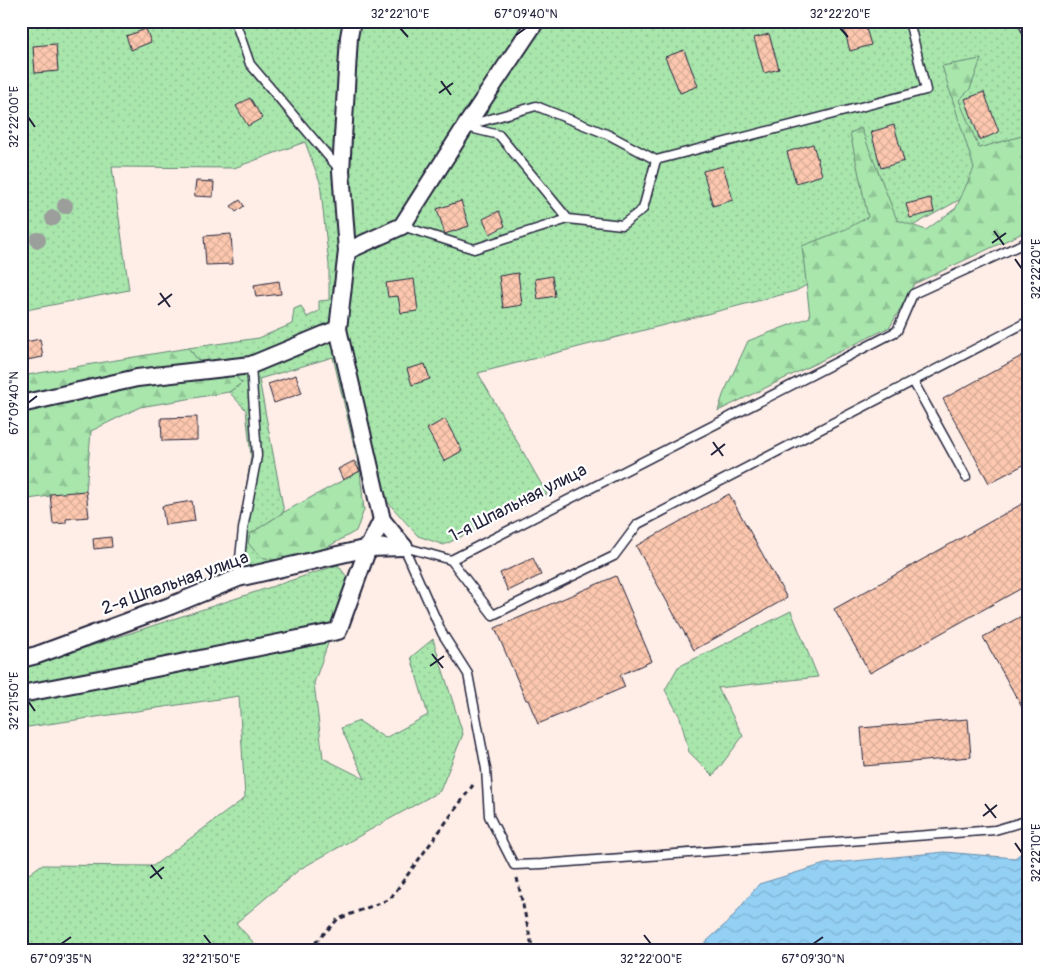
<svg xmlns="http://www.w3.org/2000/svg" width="1050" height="972" viewBox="0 0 1050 972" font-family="Pangolin,sans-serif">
	<defs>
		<pattern id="green-dots" width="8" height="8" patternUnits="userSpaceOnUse" patternTransform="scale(1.25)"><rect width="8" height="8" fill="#a8e6ac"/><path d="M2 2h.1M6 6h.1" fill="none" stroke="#90c595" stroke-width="1.8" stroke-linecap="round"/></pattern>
		<pattern id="forest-firs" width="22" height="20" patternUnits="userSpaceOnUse" patternTransform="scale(1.25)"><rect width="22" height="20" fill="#a8e6ac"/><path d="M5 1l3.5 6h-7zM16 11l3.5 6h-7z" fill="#90c595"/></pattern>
		<pattern id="water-waves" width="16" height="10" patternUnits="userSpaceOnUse" patternTransform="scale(1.25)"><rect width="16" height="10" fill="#93d0f4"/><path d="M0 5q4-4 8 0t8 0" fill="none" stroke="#7eb2d2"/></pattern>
		<pattern id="building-cross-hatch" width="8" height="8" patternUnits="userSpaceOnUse" patternTransform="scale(1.25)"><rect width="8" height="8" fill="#fdc8af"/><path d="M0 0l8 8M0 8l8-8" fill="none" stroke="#d9ac97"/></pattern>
	</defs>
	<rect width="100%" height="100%" fill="#feeee7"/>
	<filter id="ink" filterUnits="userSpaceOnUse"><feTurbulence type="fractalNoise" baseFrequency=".02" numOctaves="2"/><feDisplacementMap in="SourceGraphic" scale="10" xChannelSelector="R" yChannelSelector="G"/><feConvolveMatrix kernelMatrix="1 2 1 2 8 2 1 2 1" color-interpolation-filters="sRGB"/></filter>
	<g filter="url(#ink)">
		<g fill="url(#green-dots)" stroke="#658474">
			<polygon points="21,21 1029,21 1029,161 796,291 478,373 547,494 444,545 418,536 360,471 333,357 259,379 284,512 251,534 282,561 234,569 251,456 246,410 229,392 242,383 210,374 188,348 259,338 292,324 294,309 301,306 307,317 319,311 319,301 329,300 329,265 320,182 305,142 234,168 112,167 129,290 21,311"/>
			<polygon points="338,565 350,581 314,683 323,758 365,779 341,728 359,721 385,738 428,715 411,657 433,639 463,734 440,791 300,869 236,923 261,951 21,951 21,880 41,865 153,866 245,798 239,696 21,728 21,666 54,658"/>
			<polygon points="791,611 818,677 718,688 743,736 713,776 689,752 680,717 665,690 678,667"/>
		</g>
		<g fill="url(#forest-firs)" stroke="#658474">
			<polygon points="981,59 970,89 959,100 979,148 1029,134 1029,230 914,284 890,327 718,411 723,395 748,341 810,317 802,246 846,229 868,217 850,133 861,128 897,220 926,230 956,208 974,168 942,66"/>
			<polygon points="188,348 210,374 232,373 242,383 229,392 140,407 91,431 86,491 21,500 21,376"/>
			<polygon points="360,471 364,510 356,531 324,549 282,561 260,557 248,543 250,534 284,512"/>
		</g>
		<polygon fill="url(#water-waves)" stroke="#668aaa" points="1029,847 1029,951 696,951 730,920 759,884 825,864 944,852 1015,858"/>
		<g fill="url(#building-cross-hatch)" stroke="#22223b">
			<polygon points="842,21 864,21 871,45 850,51"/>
			<polygon points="146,29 151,42 131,50 126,36"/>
			<polygon points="769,34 779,69 764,73 754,38"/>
			<polygon points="56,44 58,71 35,73 33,46"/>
			<polygon points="684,50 698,86 680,93 665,57"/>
			<polygon points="984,92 999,132 980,140 965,99"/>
			<polygon points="250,98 262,118 248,126 236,106"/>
			<polygon points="894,125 904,161 881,168 871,132"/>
			<polygon points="813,144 822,175 796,183 787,152"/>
			<polygon points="723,166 733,200 713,206 703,171"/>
			<polygon points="196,181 214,182 213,197 194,196"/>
			<polygon points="931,198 934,212 910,218 906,204"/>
			<polygon points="240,200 244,206 236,212 231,206"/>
			<polygon points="461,201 469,226 445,234 437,209"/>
			<polygon points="499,211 505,226 490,234 483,219"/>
			<polygon points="231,234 233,264 206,265 204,236"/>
			<polygon points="518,273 522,305 503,308 499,276"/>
			<polygon points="552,276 555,296 538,299 535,279"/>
			<polygon points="414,279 418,311 401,313 398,296 388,297 386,283"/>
			<polygon points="279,281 281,294 256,297 254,285"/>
			<polygon points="40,339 43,357 21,361 21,343"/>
			<polygon points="1029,352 1029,462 989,483 943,399"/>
			<polygon points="425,364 430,379 412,385 407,369"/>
			<polygon points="296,375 302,393 274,403 268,384"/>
			<polygon points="197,417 197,440 162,441 161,418"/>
			<polygon points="445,419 462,451 444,461 427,429"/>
			<polygon points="354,461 360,471 343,480 338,469"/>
			<polygon points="86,491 89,517 66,519 66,523 53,524 50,494"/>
			<polygon points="729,494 787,598 694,650 636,546"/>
			<polygon points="1029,500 1029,584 870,673 834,609"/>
			<polygon points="192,501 195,521 165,525 162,506"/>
			<polygon points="111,537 112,547 94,549 93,539"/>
			<polygon points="533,558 541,575 508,591 500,573"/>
			<polygon points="616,576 652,661 620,675 625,687 538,724 528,700 526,700 495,628"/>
			<polygon points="1029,612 1029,720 983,637"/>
			<polygon points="968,719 971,757 864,766 861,728"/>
		</g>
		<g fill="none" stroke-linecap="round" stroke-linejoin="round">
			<g stroke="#22223b" stroke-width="11">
				<g id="service">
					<polyline points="235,21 250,64 339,169"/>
					<polyline points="1022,21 1029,36"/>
					<polyline points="469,125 536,106 609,135 656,160"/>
					<polyline points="466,127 499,135 568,219"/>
					<polyline points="402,226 474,249 568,219 622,225 643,209 656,160 926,90 909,21"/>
					<polyline points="913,381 966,477"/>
					<polyline points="404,547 442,633 468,674 486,769 489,816 514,865 542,864 995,830 1029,820"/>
					<polyline points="404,547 451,560 897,331 913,294 1029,241"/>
					<polyline points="451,560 493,615 614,556 638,524 1029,321"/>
					<polyline points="238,578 243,529 257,456 251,365"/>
				</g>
			</g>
			<g stroke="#22223b" stroke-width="20">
				<g id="minor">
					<polyline points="352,21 349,37 341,171 347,251 338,329 382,520 404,547"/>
					<polyline points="347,251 402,226 465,127 536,21"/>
					<polyline points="21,404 137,378 251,365 338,329"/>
					<polyline points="21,659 37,655 170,606 238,578 368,548 404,547"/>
					<polyline points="21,694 146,670 338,631 368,548 382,520"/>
				</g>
			</g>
			<g stroke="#22223b" stroke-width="3" stroke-dasharray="5 4" stroke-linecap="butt">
				<polyline points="517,878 533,951"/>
				<polyline points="312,951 315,943 338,919 390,899 473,785"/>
			</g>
			<use href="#service" stroke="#fff" stroke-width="8"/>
			<use href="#minor" stroke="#fff" stroke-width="16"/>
		</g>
		<g fill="#9b9e9b">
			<circle cx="65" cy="206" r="8"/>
			<circle cx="53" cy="218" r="8"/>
			<circle cx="38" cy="240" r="8"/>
		</g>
	</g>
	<path fill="none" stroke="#22223b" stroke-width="2" d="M 400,28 L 408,37M 840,28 L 848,37M 516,35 L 526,28M 441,81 L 451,95M 439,93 L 453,83M 28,117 L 35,127M 994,231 L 1004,245M 992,243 L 1006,233M 1015,259 L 1022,269M 160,293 L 170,307M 158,305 L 172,294M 28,403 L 37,396M 713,442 L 723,456M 711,455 L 725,444M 432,654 L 443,668M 430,666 L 444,656M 28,701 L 35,711M 985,804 L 996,818M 983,816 L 997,805M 1015,843 L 1022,853M 151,865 L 162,879M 150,878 L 164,867M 204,935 L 211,944M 644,935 L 651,944M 61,944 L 71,937M 813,944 L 823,937"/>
	<g text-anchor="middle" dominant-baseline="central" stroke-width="4.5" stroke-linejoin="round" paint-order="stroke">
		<g font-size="18" fill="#22223b" stroke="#fff">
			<text transform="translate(518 503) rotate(-27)">1-я Шпальная улица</text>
			<text transform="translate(175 583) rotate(-20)">2-я Шпальная улица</text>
		</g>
	</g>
	<rect width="1050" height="972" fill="none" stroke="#fff" stroke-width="55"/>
	<rect x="28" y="28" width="994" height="916" fill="none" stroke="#22223b" stroke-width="2"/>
	<g font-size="12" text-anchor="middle" fill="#22223b">
		<text x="400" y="18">32°22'10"E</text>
		<text x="526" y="18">67°09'40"N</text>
		<text x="840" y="18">32°22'20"E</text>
		<text transform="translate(14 117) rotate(-90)" y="4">32°22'00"E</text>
		<text transform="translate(1036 269) rotate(-90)" y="4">32°22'20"E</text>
		<text transform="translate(14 403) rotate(-90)" y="4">67°09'40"N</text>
		<text transform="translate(14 701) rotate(-90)" y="4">32°21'50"E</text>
		<text transform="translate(1036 853) rotate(-90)" y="4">32°22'10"E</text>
		<text x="61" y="963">67°09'35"N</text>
		<text x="211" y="963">32°21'50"E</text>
		<text x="651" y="963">32°22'00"E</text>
		<text x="813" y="963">67°09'30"N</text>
	</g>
</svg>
